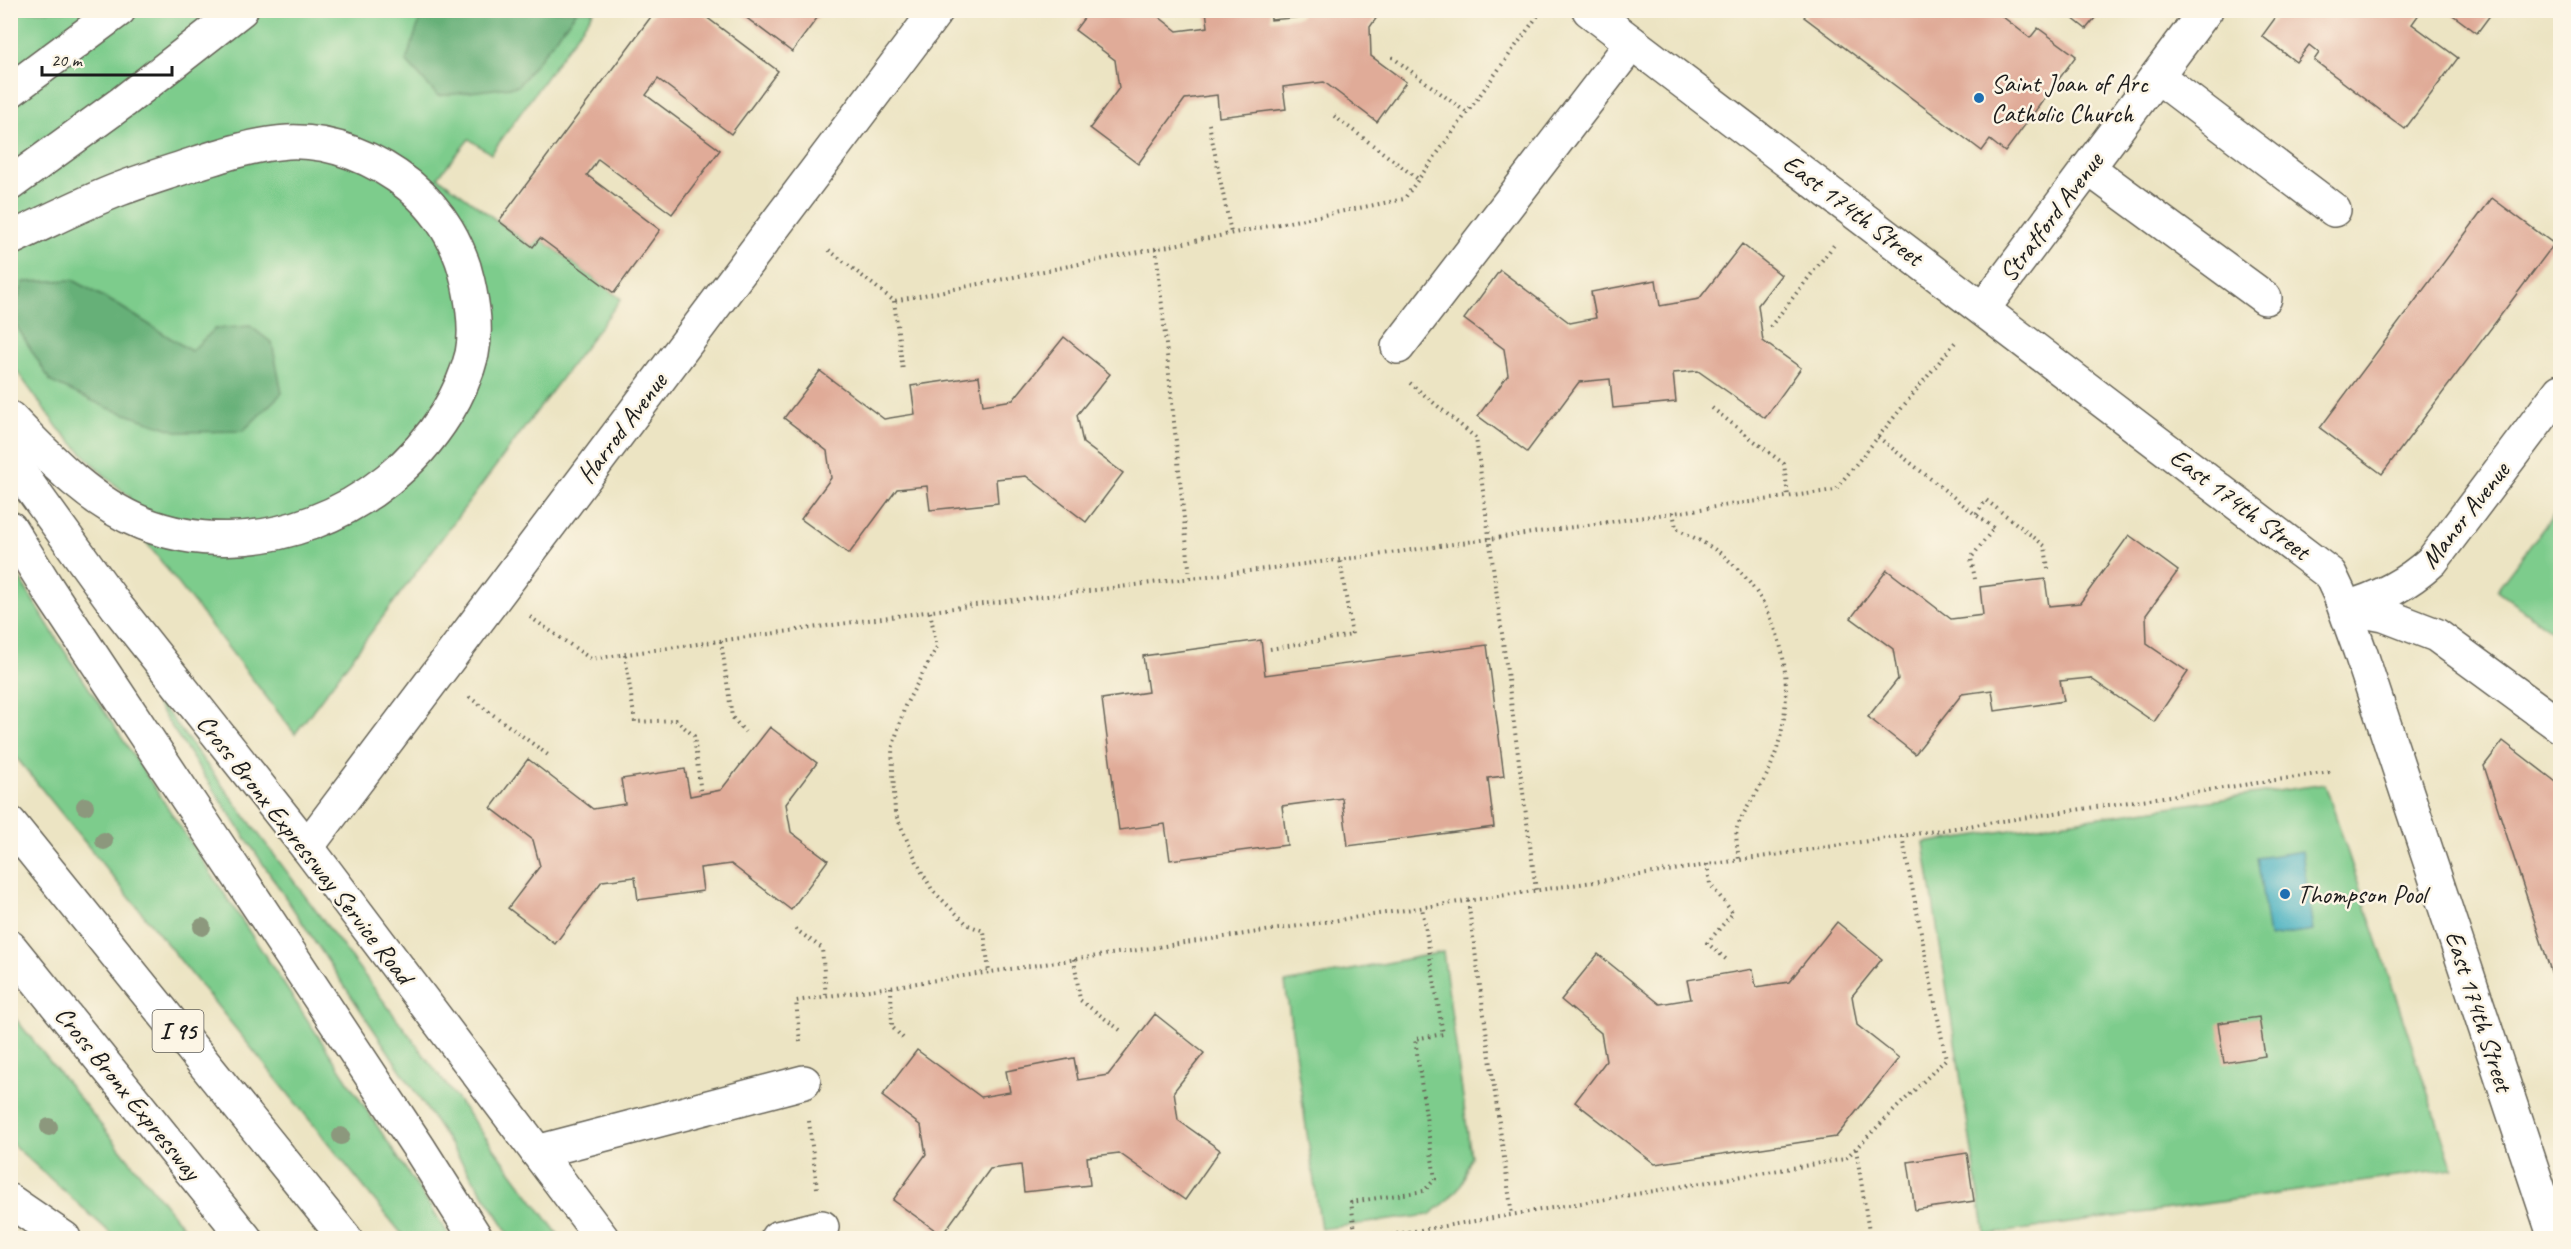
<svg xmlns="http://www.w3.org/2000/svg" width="2571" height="1249" viewBox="0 0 2571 1249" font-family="Caveat,sans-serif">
	<rect width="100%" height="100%" fill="#fcf5e5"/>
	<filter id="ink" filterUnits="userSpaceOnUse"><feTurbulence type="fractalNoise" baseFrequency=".0167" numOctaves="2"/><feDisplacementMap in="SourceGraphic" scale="12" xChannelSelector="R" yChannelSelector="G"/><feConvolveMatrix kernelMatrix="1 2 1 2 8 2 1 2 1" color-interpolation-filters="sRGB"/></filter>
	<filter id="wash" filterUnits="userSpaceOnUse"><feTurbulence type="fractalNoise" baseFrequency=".008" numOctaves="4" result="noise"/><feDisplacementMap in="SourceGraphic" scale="24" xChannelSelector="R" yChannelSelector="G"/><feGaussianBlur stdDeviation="1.35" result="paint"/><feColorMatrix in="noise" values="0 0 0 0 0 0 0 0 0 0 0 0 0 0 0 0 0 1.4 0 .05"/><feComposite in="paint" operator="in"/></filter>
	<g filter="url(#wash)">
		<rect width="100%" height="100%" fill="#ece4c3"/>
		<g fill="#7dcc8c" stroke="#4c7454" stroke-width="1.5">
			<polygon points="10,11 594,11 491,154 469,139 438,177 533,247 540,238 621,299 295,734 146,542 134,508 126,505 130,497 106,477 58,428 11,363"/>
			<polygon points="2560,506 2560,638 2497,590"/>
			<polygon points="10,563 58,641 451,1238 405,1238 11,751"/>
			<polygon points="139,678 171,717 561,1238 510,1238 500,1219"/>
			<polygon points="2325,784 2453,1169 1985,1235 1924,843"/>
			<polygon points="1443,952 1471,1157 1462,1184 1446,1202 1429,1215 1321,1229 1285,983"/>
			<polygon points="11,1013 192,1238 116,1238 11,1143"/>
		</g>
		<g fill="#66b078" stroke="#41664a" stroke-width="1.5">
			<polygon points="423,11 423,10 577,11 518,86 438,96 406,61"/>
			<polygon points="73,280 118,305 191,351 215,329 250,326 272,343 282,393 243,431 179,432 108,408 51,382 11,317 24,282"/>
		</g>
		<polygon fill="#41aebf" stroke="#2e656e" stroke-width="1.5" points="2302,851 2313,931 2269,937 2257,858"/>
		<g id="blocks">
			<g fill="#e0ab98">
				<polygon points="656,10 709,10 705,16 778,71 731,134 658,79 646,95 720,150 672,214 598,159 593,167 587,175 660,230 614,293 540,238 533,247 499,221"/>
				<polygon points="736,10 823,10 792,52"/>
				<polygon points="1090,10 1150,10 1177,31 1208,27 1206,10 1270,10 1271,20 1300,17 1304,10 1382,10 1370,27 1371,56 1406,82 1377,122 1324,82 1283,87 1286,109 1219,117 1217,95 1185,99 1138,164 1090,128 1119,88 1115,60 1075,30"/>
				<polygon points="1809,10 1994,10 2030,38 2038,28 2076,56 2005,152 1990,140 1982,151 1804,17"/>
				<polygon points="2062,10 2094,10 2091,14 2095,18 2086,29"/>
				<polygon points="2281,10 2422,10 2412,24 2458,58 2405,129 2314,60 2319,53 2309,45 2296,62 2262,36"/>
				<polygon points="2446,10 2494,10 2477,33"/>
				<polygon points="2492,198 2554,244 2382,474 2320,428"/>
				<polygon points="1742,244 1781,275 1758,305 1763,341 1801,368 1765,418 1698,371 1673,373 1676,402 1613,408 1610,379 1579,382 1527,452 1478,416 1508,375 1504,349 1464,319 1500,270 1570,323 1596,318 1591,292 1656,280 1660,306 1699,299"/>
				<polygon points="1064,337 1110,374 1077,415 1083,443 1123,473 1086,522 1026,476 996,479 998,503 930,510 927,486 897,489 849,554 801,519 831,478 827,451 784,418 820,371 884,419 915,414 911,386 979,376 983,405 1013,400"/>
				<polygon points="2129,535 2178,571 2146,615 2147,644 2188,672 2154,722 2090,678 2060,681 2064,701 1995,711 1992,690 1962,694 1915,754 1868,717 1898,679 1893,649 1851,618 1887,570 1951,619 1983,615 1980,587 2045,579 2049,606 2080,603"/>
				<polygon points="1261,640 1265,675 1487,645 1504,776 1488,778 1494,827 1348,846 1342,798 1282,806 1287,845 1170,860 1165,824 1119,830 1102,699 1148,692 1143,656"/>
				<polygon points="770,727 817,763 786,804 791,832 828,860 791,910 731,864 700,868 703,891 638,900 635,877 602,881 555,944 508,908 540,866 533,840 491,808 528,759 593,809 625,804 621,779 685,769 690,796 721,790"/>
				<polygon points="2503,741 2560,785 2560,999 2484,766"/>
				<polygon points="1837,922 1882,959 1852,996 1857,1025 1899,1058 1836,1137 1655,1164 1575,1102 1606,1061 1601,1033 1561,1000 1598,954 1660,1004 1691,999 1687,980 1753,969 1756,987 1789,982"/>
				<polygon points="1155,1014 1204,1053 1174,1091 1178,1120 1220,1150 1185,1200 1119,1153 1087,1157 1090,1185 1024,1192 1021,1165 990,1169 942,1235 893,1200 926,1154 921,1126 882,1096 917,1050 981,1097 1010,1092 1006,1071 1074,1058 1078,1080 1108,1075"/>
				<polygon points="2259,1017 2265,1056 2224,1063 2218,1023"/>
				<polygon points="1967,1153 1974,1201 1915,1210 1908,1162"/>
			</g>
		</g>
	</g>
	<g filter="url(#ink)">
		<use href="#blocks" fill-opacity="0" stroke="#656256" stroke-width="1.5"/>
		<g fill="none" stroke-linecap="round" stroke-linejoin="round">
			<g stroke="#656256" stroke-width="36">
				<g id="minor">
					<polyline points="2157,76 2334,210"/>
					<polyline points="2088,168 2265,298"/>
					<polyline points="1983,309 2206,10"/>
					<polyline points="1398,347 1632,43"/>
					<path d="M 2345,608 C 2378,599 2406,585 2432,561 L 2560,391"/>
					<polyline points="2347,608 2384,615 2436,635 2560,726"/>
					<polyline points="537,1152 804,1082"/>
					<polyline points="777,1238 822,1227"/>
				</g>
			</g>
			<g stroke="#656256" stroke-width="36">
				<g id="major">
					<polyline points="1589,10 2330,574 2339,593 2360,651 2555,1238"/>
					<polyline points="10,459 117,607 307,847 602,1238"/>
					<polyline points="307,847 937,10"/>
					<polyline points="10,1201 64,1238"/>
				</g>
			</g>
			<g stroke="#656256" stroke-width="36">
				<g id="highway">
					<polyline points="10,91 119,10"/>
					<polyline points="10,184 123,102 241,10"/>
					<path d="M 10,239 C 47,222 83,203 120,189 C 144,180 170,172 194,164 C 225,154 256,144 288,142 C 332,140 377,159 410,186 C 440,211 460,245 468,282 C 473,305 477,330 472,354 C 467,375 457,396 446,414 C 384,514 253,567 142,523 C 90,502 49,458 10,418"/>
					<polyline points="10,528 48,589 419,1148 476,1238"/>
					<polyline points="10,823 345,1238"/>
					<polyline points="10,947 245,1238"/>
				</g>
			</g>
			<g stroke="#656256" stroke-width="4" stroke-dasharray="1.5 4.5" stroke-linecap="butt">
				<polyline points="1392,57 1467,113"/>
				<polyline points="1334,116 1418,179"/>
				<polyline points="1209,124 1231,233"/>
				<polyline points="1156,248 1190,577"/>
				<polyline points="829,250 894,301 1404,199 1542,10"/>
				<polyline points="894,301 903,371"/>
				<polyline points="1770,327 1834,245"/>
				<polyline points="1410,383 1476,438 1536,890"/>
				<polyline points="1712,408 1784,464 1788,496"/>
				<polyline points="1878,437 1976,515 1986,500 2045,546 2048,569"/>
				<path d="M 1673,512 L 1676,528 C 1690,536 1706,543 1720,553 C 1786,605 1802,692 1770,768 C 1763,786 1742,812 1737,828 C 1735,837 1738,851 1739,860"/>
				<polyline points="1975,579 1971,558 1994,528 1976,515"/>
				<polyline points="930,612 937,647 905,706 892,749 895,813 920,869 933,891 968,925 984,931 989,972"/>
				<polyline points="530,617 591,659 975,605 1369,556 1835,490 1957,340"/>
				<polyline points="721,641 732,717 745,732"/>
				<polyline points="1270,649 1352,635 1340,559"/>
				<polyline points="625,655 635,722 676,720 694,736 701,794"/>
				<polyline points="469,697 548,755"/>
				<polyline points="1707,864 1710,884 1733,913 1707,943 1727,960"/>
				<polyline points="1468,901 1512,1215"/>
				<polyline points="795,929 822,948 826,997"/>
				<polyline points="1074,959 1080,1000 1120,1030"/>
				<polyline points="891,987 892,1027 903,1038"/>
				<polyline points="800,1042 796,1001 2330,772"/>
				<polyline points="809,1121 817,1188"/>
				<polyline points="1856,1149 1870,1238"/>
				<polyline points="1356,1238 1351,1202 1424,1191 1435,1179 1415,1039 1443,1034 1422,907"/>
				<polyline points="1373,1238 1845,1159 1946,1059 1902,836"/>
			</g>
			<use href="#minor" stroke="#fff" stroke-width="33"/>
			<use href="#major" stroke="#fff" stroke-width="33"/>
			<use href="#highway" stroke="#fff" stroke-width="33"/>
		</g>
		<g fill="#8c987d">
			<circle cx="85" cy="806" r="9"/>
			<circle cx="104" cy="841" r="9"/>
			<circle cx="202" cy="927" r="9"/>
			<circle cx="49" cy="1127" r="9"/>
			<circle cx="341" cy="1136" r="9"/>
		</g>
	</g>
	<g fill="#1f6fb2" stroke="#fcf5e5" stroke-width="2">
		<circle cx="1979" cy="98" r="6"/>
		<circle cx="2285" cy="894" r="6"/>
	</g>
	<g text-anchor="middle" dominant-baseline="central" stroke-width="5" stroke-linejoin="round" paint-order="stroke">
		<rect fill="#fcf5e5" stroke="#5f5d58" stroke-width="1.5" x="152.5" y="1010" width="51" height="42" rx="4.5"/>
		<g font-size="24" font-weight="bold" fill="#1c1c1c">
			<text x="178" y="1031">I 95</text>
		</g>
		<g font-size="26" fill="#1c1c1c" stroke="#fcf5e5" text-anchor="start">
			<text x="1991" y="83">Saint Joan of Arc<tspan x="1991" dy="30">Catholic Church</tspan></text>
			<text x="2297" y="894">Thompson Pool</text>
		</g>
		<g font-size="26" fill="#1c1c1c" stroke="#fcf5e5">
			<text transform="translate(1853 210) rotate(37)">East 174th Street</text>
			<text transform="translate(2051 217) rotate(-53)">Stratford Avenue</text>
			<text transform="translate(622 428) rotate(-53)">Harrod Avenue</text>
			<text transform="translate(2240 504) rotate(37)">East 174th Street</text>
			<text transform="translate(2465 515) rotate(-52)">Manor Avenue</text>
			<text transform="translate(305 849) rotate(52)">Cross Bronx Expressway Service Road</text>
			<text transform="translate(2479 1011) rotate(72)">East 174th Street</text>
			<text transform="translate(128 1093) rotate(51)">Cross Bronx Expressway</text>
		</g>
	</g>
	<rect width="2571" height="1249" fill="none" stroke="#fcf5e5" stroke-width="36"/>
	<path d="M42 66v9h130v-9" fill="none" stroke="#1c1c1c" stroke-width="3"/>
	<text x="51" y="66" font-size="18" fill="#1c1c1c" stroke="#fcf5e5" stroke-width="4.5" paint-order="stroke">20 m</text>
</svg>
